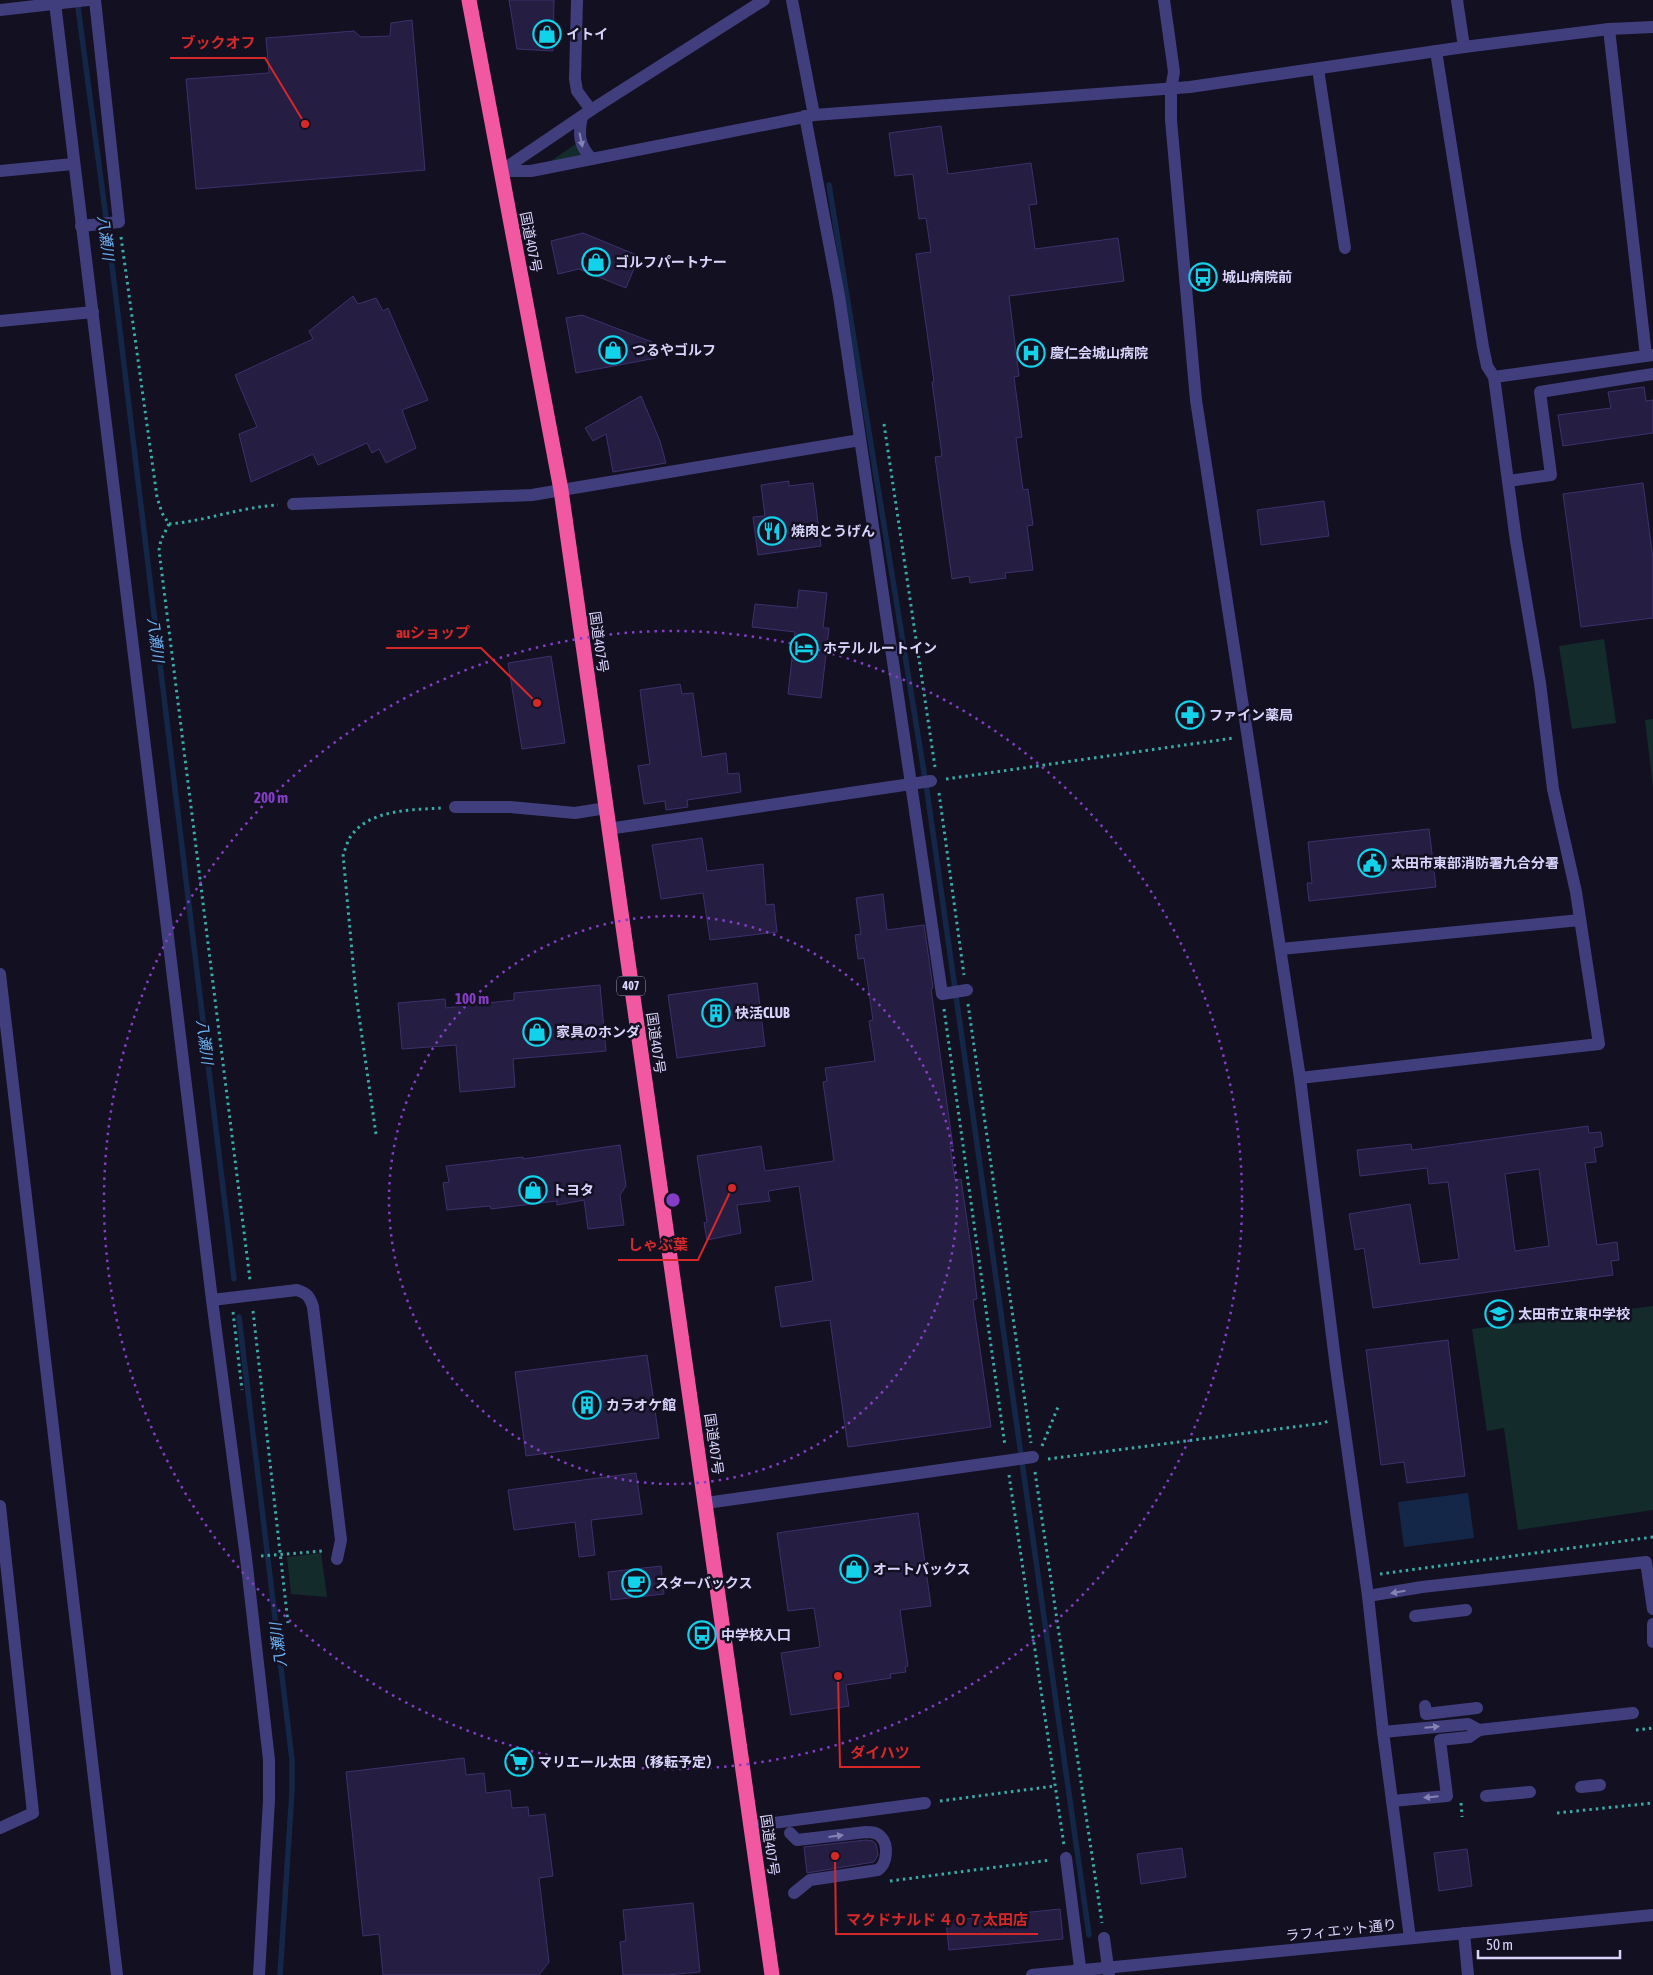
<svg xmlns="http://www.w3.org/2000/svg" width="1653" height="1975" viewBox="0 0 1653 1975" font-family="'Asap Condensed','Noto Sans JP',sans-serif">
	<rect width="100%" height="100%" fill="#131022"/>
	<g fill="#132c2b">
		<polygon points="577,143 584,155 552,162 551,161"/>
		<polygon points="1604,639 1616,723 1572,729 1559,646"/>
		<polygon points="1653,719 1653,787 1645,720"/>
		<polygon points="1653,1306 1653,1510 1518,1530 1504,1428 1487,1431 1472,1329"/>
		<polygon points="321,1553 327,1597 291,1594 287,1557"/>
	</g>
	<polygon fill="#142748" points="1468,1493 1474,1538 1404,1547 1398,1502"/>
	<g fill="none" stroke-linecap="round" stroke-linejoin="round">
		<g stroke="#142748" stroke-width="5.5">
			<polyline points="77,0 109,240 234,1279"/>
			<polyline points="829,185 927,791 1089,1935"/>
			<polyline points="239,1317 292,1760 292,1791 280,1975"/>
		</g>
	</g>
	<g fill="#251d42" stroke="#3d316c" fill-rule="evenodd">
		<polygon points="509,0 554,0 553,51 517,49"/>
		<polygon points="412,20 425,170 196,189 186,79 269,73 266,38 354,31 361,37 390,36 391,23"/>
		<polygon points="941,126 948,174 1031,163 1037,204 1029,205 1035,249 1118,238 1124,281 1009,296 1019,376 1014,377 1022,437 1016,438 1023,490 1028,489 1033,525 1027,526 1033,570 1005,573 1006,578 970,583 969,576 952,579 935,457 942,456 932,382 934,382 916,254 931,252 926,218 919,219 913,174 895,176 889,133"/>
		<polygon points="583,233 639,256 626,288 579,269 558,274 551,241"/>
		<polygon points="353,296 358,304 376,298 383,311 388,308 428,400 402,410 416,448 386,463 379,449 372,453 367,443 318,465 313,454 251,482 239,434 257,427 235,375 313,339 309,331"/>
		<polygon points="582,315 652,342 656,358 576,373 566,318"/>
		<polygon points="1644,387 1646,401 1653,400 1653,433 1563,446 1558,415 1611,408 1608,392"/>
		<polygon points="641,396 660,441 666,463 613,472 606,434 593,441 585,428"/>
		<polygon points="789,481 789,486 813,483 821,546 758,555 753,517 765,516 761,485"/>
		<polygon points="1643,483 1653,558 1653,618 1581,627 1563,494"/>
		<polygon points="1324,501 1329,536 1261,545 1257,510"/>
		<polygon points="799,590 827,593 823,628 829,628 821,698 788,694 795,632 752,627 755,604 797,608"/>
		<polygon points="551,656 565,743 522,749 508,663"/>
		<polygon points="680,684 682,694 693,693 702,757 726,753 728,774 739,773 741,792 687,800 688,807 666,810 665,801 644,804 638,766 650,764 640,690"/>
		<polygon points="1429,829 1436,887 1309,901 1307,883 1312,883 1308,842"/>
		<polygon points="702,838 707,871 763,864 766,905 774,904 777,932 710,940 703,893 661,899 652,845"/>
		<polygon points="883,894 887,930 924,925 933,988 931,989 953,1147 950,1146 955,1180 961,1179 972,1255 977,1299 973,1300 991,1427 848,1447 830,1320 781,1327 775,1287 813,1281 799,1186 768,1191 770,1201 737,1205 741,1233 707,1240 704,1223 707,1222 697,1156 761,1146 765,1171 834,1161 823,1082 827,1081 825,1068 875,1061 869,1021 873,1020 864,958 858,959 855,935 861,934 856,898"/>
		<polygon points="757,983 765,1046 677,1058 668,995"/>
		<polygon points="600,985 606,1051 513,1059 515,1087 460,1092 456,1045 402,1049 398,1003 445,999 446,1008 514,1000 514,993"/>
		<path d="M 1588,1126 L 1589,1133 L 1601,1132 L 1603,1146 L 1594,1148 L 1596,1162 L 1585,1163 L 1597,1245 L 1617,1242 L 1619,1260 L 1611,1261 L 1613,1275 L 1373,1308 L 1364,1248 L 1355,1250 L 1349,1214 L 1410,1204 L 1420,1264 L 1459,1259 L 1448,1182 L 1429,1184 L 1427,1168 L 1360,1176 L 1357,1150 L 1411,1144 L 1412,1150 ZM 1539,1169 L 1549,1246 L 1515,1251 L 1505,1174 Z"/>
		<polygon points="620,1145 626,1186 620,1195 624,1225 588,1229 584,1200 557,1205 557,1201 491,1209 490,1206 447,1210 443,1183 449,1182 446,1166 523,1157 523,1159"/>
		<polygon points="1448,1340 1465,1476 1407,1483 1404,1462 1381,1465 1366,1350"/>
		<polygon points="647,1355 659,1438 526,1456 515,1372"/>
		<polygon points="636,1473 642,1514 591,1520 595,1555 579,1557 575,1522 514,1530 508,1490"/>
		<polygon points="918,1513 931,1606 900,1610 908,1666 905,1667 906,1672 890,1674 891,1678 846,1685 849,1706 791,1715 781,1653 820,1647 814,1608 788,1611 777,1533"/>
		<polygon points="661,1566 664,1594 611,1600 608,1572"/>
		<polygon points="464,1758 466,1775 484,1773 486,1793 510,1790 512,1808 528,1807 529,1816 545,1814 553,1876 539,1878 549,1962 539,1975 383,1975 379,1934 363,1936 346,1772"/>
		<polygon points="866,1840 873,1841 876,1844 878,1855 874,1862 807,1873 804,1847"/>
		<polygon points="1182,1848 1186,1877 1141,1884 1137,1854"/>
		<polygon points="1467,1849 1472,1886 1439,1891 1434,1853"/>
		<polygon points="693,1903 700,1972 667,1975 623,1975 620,1942 626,1941 623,1910"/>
		<polygon points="1060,1909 1063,1939 949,1950 946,1921"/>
	</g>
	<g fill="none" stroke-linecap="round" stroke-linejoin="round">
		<g stroke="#38aca6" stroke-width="3" stroke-dasharray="2.5 4" stroke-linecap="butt">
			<polyline points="121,237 157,497 162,513 169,524"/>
			<polyline points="884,424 935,767"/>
			<polyline points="169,524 161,540 159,550 250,1280"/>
			<path d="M 169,524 C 206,521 241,507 278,505"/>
			<polyline points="946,779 1234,738"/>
			<polyline points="939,793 964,975"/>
			<polyline points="968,1004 1031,1443"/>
			<polyline points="944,1009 1005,1446"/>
			<path d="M 376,1134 L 356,995 L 343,854 C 346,849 347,841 351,836 C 370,809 412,810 441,808"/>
			<polyline points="253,1311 288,1623"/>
			<polyline points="233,1312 242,1390"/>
			<polyline points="1042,1446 1058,1407"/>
			<polyline points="1048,1459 1324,1423 1328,1421"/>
			<polyline points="1035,1472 1102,1923"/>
			<polyline points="1009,1475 1064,1845"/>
			<polyline points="261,1556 323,1551"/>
			<polyline points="1380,1574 1653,1537"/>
			<polyline points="1636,1730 1653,1728"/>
			<polyline points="940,1801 1055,1786"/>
			<polyline points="1461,1803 1462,1817"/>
			<polyline points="1557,1813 1653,1803"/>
			<polyline points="890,1881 1051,1860"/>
		</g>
		<g stroke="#413e7d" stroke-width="12">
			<polyline points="577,0 575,79 577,91 591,110"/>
			<polyline points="792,0 814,115"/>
			<polyline points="1164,0 1174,72 1171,89 1171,120 1196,400 1300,1078 1336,1368 1368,1596 1383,1732 1410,1938"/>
			<polyline points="1457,0 1464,47"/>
			<polyline points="55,3 212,1300 246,1558 269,1760 269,1800 259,1975"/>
			<polyline points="0,10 88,0"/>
			<polyline points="1609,29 1646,356"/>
			<polyline points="1318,69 1345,248"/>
			<polyline points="805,116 839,296 942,994 967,990"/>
			<path d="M 582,117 C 578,134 579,146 592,159"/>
			<polyline points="0,171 73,164"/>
			<polyline points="501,171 531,171 814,115 1190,87 1464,47 1609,29 1653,27"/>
			<polyline points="501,171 591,110 764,0"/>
			<polyline points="81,226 119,222 95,0"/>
			<polyline points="0,321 93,312"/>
			<polyline points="1494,377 1653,355"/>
			<polyline points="1508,481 1551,475 1540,392 1653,374"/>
			<polyline points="293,504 532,495 860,440"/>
			<polyline points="455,807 510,807 575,813 606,808"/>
			<polyline points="608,829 931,781"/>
			<polyline points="1281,949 1580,920"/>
			<polyline points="0,974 117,1975"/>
			<polyline points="1300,1078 1599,1044 1576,892 1553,789 1540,683 1516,541 1494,377 1487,366 1483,347 1436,51"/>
			<path d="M 212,1300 L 297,1290 C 307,1293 310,1297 313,1307 L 341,1540 L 337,1559"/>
			<polyline points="706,1503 1033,1457"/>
			<polyline points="0,1506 33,1813 0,1828"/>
			<polyline points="1368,1596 1422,1587 1646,1562 1653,1609"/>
			<polyline points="1415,1616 1466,1610"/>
			<polyline points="1653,1624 1653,1642"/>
			<polyline points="1425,1706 1426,1714 1477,1708"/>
			<polyline points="1479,1730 1633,1713"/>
			<polyline points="1383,1732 1468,1724 1479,1730 1469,1737 1440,1740 1447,1796 1392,1801"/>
			<polyline points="1581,1787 1600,1785"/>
			<polyline points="1486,1796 1530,1792"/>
			<polyline points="751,1826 925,1803"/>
			<path d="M 790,1833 L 797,1840 L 866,1832 C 871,1832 877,1832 881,1837 C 889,1845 887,1864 878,1870 L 810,1880 L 794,1893"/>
			<polyline points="1066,1858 1081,1975"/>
			<polyline points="1464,1933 1468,1975"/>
			<polyline points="1104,1938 1109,1975"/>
			<polyline points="1032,1975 1653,1915"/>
		</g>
		<polyline stroke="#f258a1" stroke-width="15" points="469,0 561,490 772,1975"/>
	</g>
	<defs><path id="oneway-solid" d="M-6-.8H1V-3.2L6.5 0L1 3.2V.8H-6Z" transform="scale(1.25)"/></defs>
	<g fill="#8582b6">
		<use href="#oneway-solid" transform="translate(581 140) rotate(78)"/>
		<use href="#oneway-solid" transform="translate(1398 1592) rotate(170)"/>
		<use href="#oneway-solid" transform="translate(1432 1727) rotate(-5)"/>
		<use href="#oneway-solid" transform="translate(1431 1797) rotate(174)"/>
		<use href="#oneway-solid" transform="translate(836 1836) rotate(-7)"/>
	</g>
	<g fill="none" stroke="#843dc5" stroke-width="2.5" stroke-dasharray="2.5 5">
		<circle cx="673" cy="1200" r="284"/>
		<circle cx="673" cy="1200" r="569"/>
	</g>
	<defs>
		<g id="shop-ring" transform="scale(1.4375)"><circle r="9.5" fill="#131022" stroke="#12d2ea" stroke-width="1.5"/><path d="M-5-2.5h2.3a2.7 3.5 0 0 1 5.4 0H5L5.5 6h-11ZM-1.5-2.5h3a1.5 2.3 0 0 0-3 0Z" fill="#12d2ea"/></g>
		<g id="bus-ring" transform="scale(1.4375)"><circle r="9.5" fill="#131022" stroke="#12d2ea" stroke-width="1.5"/><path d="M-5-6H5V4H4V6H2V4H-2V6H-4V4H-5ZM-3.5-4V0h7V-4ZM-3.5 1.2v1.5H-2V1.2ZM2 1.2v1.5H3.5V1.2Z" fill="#12d2ea"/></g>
		<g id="hospital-ring" transform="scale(1.4375)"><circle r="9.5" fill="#131022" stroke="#12d2ea" stroke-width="1.5"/><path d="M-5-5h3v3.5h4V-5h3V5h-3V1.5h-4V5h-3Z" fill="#12d2ea"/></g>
		<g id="restaurant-ring" transform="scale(1.4375)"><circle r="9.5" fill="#131022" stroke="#12d2ea" stroke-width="1.5"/><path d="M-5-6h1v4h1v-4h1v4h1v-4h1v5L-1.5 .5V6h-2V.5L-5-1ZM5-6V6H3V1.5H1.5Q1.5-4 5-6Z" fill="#12d2ea"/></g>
		<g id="hotel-ring" transform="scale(1.4375)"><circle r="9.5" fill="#131022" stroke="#12d2ea" stroke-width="1.5"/><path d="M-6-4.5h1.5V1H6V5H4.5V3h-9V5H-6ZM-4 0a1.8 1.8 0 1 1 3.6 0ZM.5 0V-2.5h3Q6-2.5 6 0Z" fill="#12d2ea"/></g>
		<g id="pharmacy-ring" transform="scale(1.4375)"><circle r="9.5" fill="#131022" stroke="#12d2ea" stroke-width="1.5"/><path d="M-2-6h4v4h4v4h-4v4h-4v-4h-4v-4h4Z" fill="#12d2ea"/></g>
		<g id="civic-ring" transform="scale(1.4375)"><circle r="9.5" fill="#131022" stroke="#12d2ea" stroke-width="1.5"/><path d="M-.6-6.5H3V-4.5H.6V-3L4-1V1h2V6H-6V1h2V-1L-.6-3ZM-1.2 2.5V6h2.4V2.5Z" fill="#12d2ea"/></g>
		<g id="building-ring" transform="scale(1.4375)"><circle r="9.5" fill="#131022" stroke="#12d2ea" stroke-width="1.5"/><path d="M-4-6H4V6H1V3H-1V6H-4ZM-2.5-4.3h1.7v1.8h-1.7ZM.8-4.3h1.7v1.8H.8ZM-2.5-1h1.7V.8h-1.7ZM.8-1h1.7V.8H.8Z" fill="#12d2ea"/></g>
		<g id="school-ring" transform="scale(1.4375)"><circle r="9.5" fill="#131022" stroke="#12d2ea" stroke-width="1.5"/><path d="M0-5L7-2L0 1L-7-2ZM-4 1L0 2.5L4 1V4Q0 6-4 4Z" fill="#12d2ea"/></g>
		<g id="cafe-ring" transform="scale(1.4375)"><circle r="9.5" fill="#131022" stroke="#12d2ea" stroke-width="1.5"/><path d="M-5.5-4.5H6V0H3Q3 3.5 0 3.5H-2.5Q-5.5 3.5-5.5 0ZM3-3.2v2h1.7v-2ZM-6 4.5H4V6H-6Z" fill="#12d2ea"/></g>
		<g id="supermarket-ring" transform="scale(1.4375)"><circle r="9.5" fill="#131022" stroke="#12d2ea" stroke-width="1.5"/><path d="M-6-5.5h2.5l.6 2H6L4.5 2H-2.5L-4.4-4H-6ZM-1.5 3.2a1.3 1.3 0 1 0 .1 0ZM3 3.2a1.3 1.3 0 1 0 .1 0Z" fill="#12d2ea"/></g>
	</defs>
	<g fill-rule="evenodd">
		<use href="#shop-ring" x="547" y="34"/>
		<use href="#shop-ring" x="596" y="262"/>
		<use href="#bus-ring" x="1203" y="277"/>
		<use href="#shop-ring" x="613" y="350"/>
		<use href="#hospital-ring" x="1031" y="353"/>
		<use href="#restaurant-ring" x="772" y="531"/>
		<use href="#hotel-ring" x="804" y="648"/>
		<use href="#pharmacy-ring" x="1190" y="715"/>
		<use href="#civic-ring" x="1372" y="863"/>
		<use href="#building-ring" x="716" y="1013"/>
		<use href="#shop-ring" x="537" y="1032"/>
		<use href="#shop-ring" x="533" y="1190"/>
		<use href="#school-ring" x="1499" y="1314"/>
		<use href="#building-ring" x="587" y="1405"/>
		<use href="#shop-ring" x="854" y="1569"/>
		<use href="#cafe-ring" x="636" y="1583"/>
		<use href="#bus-ring" x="702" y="1635"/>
		<use href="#supermarket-ring" x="519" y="1762"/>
	</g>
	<g text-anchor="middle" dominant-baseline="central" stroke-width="5" stroke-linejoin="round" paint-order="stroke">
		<rect fill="#131022" stroke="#9e99bb" stroke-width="1" x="617" y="976.5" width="28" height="19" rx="4"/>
		<g font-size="12" font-weight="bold" fill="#d9d4fc">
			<text x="631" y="986">407</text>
		</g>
		<g font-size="14" font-weight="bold" fill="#d9d4fc" stroke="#131022" text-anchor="start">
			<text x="566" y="34">イトイ</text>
			<text x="615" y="262">ゴルフパートナー</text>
			<text x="1222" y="277">城山病院前</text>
			<text x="632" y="350">つるやゴルフ</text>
			<text x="1050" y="353">慶仁会城山病院</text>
			<text x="791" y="531">焼肉とうげん</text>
			<text x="823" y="648">ホテル ルートイン</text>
			<text x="1209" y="715">ファイン薬局</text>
			<text x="1391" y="863">太田市東部消防署九合分署</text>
			<text x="735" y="1013">快活CLUB</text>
			<text x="556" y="1032">家具のホンダ</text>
			<text x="552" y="1190">トヨタ</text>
			<text x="1518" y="1314">太田市立東中学校</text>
			<text x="606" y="1405">カラオケ館</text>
			<text x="873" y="1569">オートバックス</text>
			<text x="655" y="1583">スターバックス</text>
			<text x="721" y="1635">中学校入口</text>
			<text x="538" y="1762">マリエール太田（移転予定）</text>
		</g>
		<g font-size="14" fill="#d9d4fc" stroke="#131022">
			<text transform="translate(531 242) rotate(79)">国道407号</text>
			<text transform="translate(599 642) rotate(82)">国道407号</text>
			<text transform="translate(656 1043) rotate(82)">国道407号</text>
			<text transform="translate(714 1444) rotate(82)">国道407号</text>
			<text transform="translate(770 1845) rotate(82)">国道407号</text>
			<text transform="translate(1341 1930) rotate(-6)">ラフィエット通り</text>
		</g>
		<g font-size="15" font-style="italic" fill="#6ab3f4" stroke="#131022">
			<text transform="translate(106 238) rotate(83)">八瀬川</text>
			<text transform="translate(156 640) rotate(83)">八瀬川</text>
			<text transform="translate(205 1042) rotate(83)">八瀬川</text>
			<text transform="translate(278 1645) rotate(-97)">八瀬川</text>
		</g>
	</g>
	<circle cx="673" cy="1200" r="8" fill="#843dc5" stroke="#131022" stroke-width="2.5"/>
	<g font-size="15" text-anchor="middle" font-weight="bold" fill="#843dc5" stroke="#131022" stroke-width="5" stroke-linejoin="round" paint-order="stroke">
		<text x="271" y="803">200 m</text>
		<text x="472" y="1004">100 m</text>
	</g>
	<path fill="none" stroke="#d62828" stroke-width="2" d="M305 124L265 58H170M537 703L481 648H386M732 1188L698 1260H618M838 1676L840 1767H920M835 1856L836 1934H1038"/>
	<g fill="#d62828" stroke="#131022" stroke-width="2">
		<circle cx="305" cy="124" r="5"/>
		<circle cx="537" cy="703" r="5"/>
		<circle cx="732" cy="1188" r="5"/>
		<circle cx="838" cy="1676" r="5"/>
		<circle cx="835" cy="1856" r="5"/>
	</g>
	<g font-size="15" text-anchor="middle" font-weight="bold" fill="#d62828" stroke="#131022" stroke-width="5" stroke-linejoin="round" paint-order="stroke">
		<text x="218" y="48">ブックオフ</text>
		<text x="433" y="638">auショップ</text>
		<text x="658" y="1250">しゃぶ葉</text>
		<text x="880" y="1758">ダイハツ</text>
		<text x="937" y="1925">マクドナルド ４０７太田店</text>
	</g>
	<path d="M1478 1950v8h142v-8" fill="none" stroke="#d9d4fc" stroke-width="2.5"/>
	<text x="1486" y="1950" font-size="15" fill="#d9d4fc" stroke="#131022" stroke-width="4" paint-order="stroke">50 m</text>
</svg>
